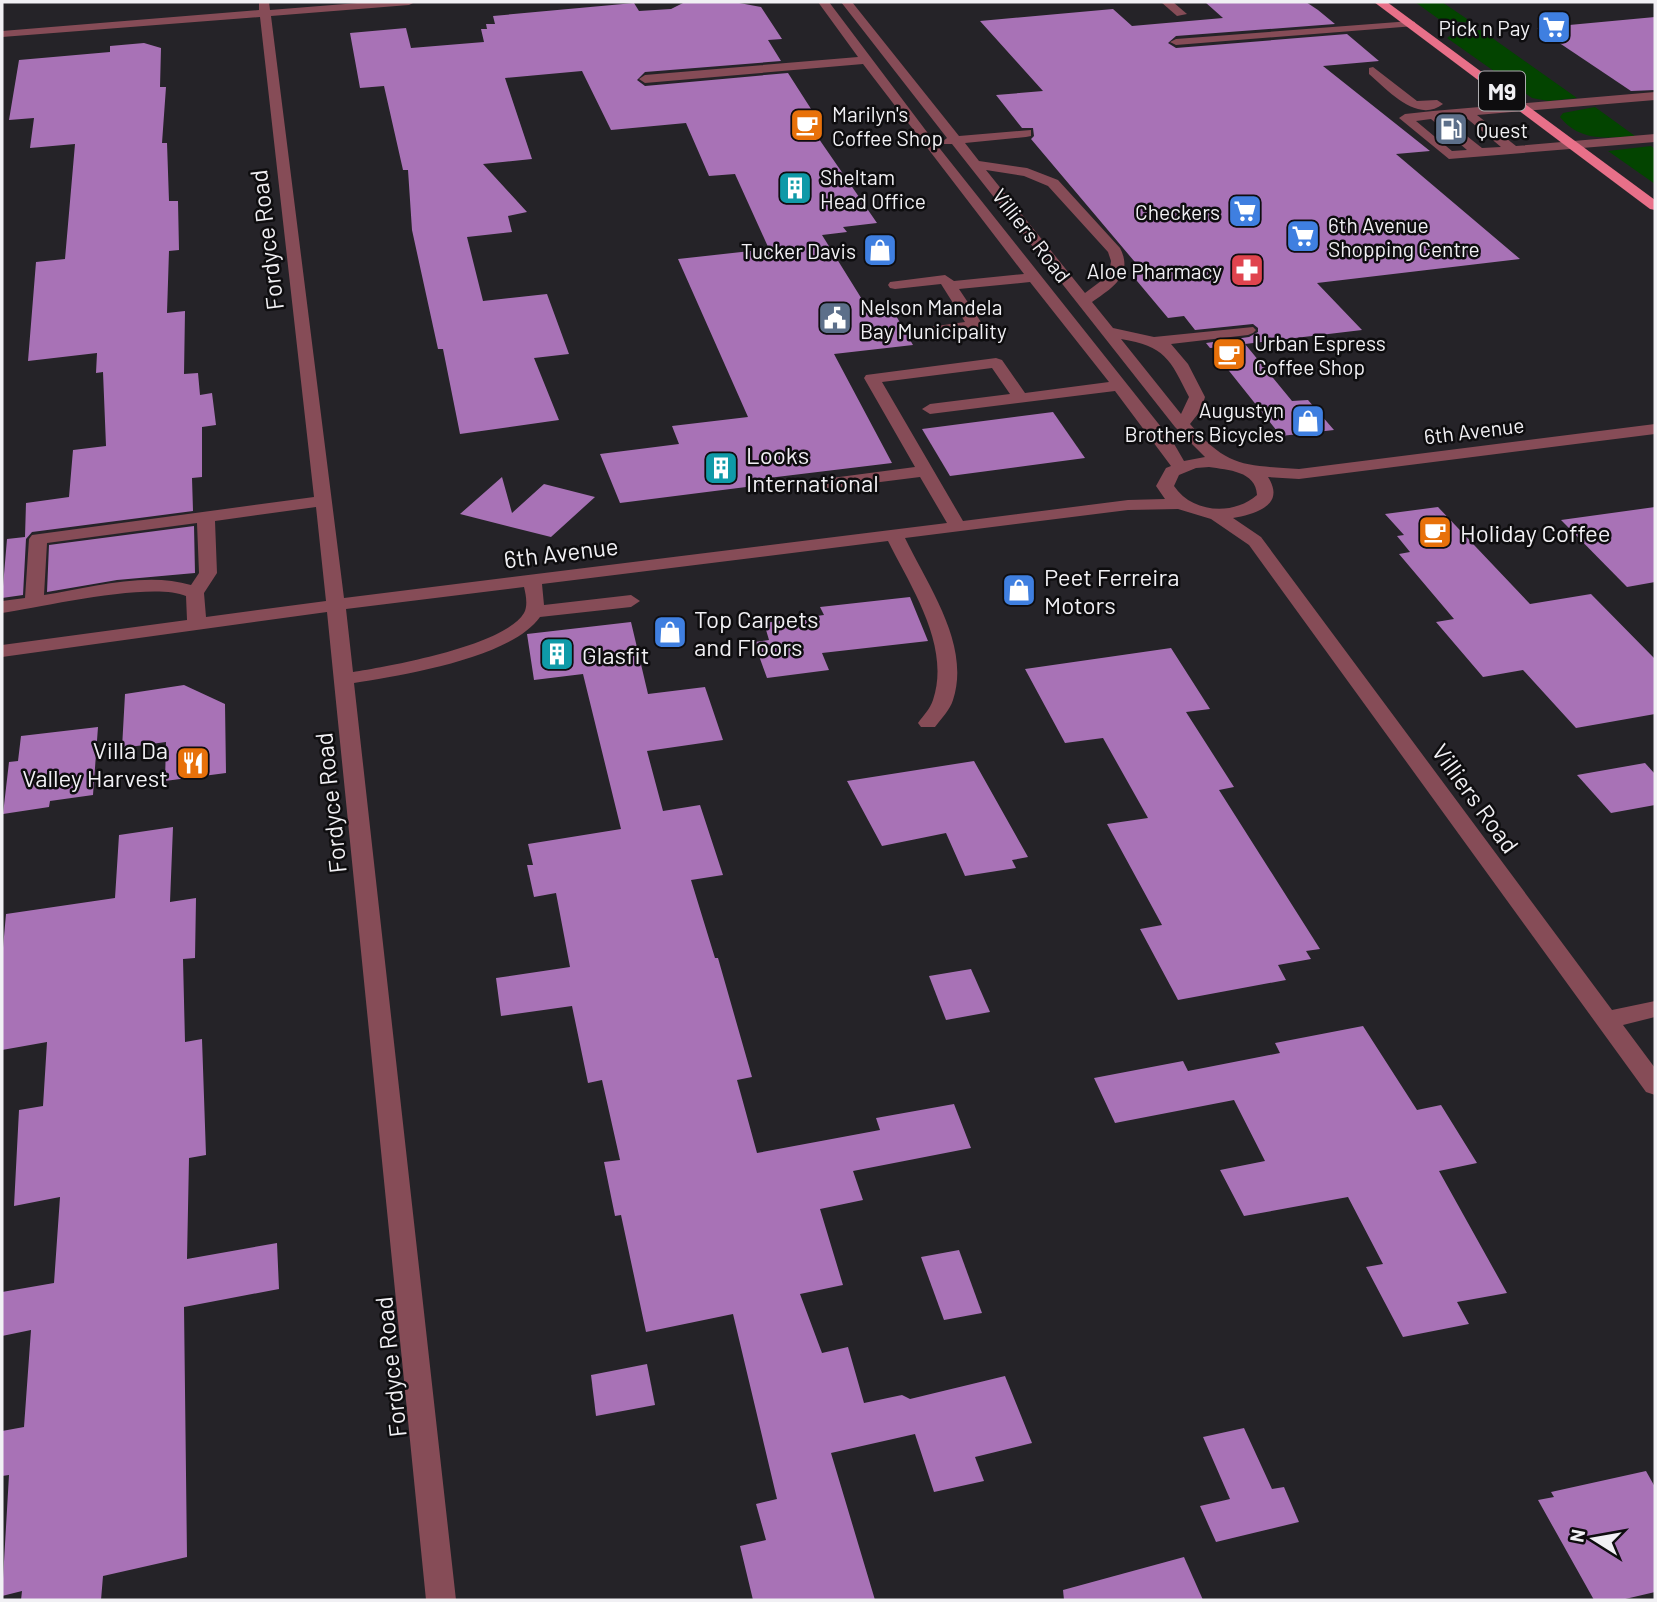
<svg xmlns="http://www.w3.org/2000/svg" width="1657" height="1602" viewBox="0 0 1657 1602" font-family="Barlow,sans-serif">
	<rect width="100%" height="100%" fill="#252328"/>
	<g fill="#034400">
		<polygon points="1415,2 1442,2 1473,23 1440,20"/>
		<polygon points="1481,30 1577,98 1548,101 1532,98 1447,38 1455,32"/>
		<path d="M 1595,107 L 1635,136 C 1607,138 1580,142 1560,117 L 1563,113 Z"/>
		<polygon points="1651,146 1655,149 1655,184 1608,151"/>
	</g>
	<g fill="#a872b6">
		<polygon points="685,2 734,2 761,7 782,39 768,40 781,61 645,72 637,80 645,86 788,73 813,112 801,113 877,223 843,227 847,232 822,235 873,317 895,314 913,345 834,354 892,463 759,479 762,485 620,503 600,454 679,444 672,426 748,417 678,259 769,249 735,174 709,176 686,123 611,130 582,71 505,78 532,159 483,164 527,212 508,216 512,232 467,237 483,301 547,294 569,354 534,358 559,420 460,434 443,349 438,349 412,230 408,170 403,170 384,86 360,88 350,33 406,28 411,48 484,42 481,29 487,29 486,24 495,24 493,16 634,3 639,11 671,9"/>
		<polygon points="1205,2 1306,2 1318,10 1335,24 1176,36 1168,43 1176,48 1347,34 1379,61 1323,66 1430,151 1396,154 1520,259 1317,283 1362,330 1245,344 1292,401 1308,400 1334,430 1281,436 1214,352 1220,347 1210,348 1206,343 1249,337 1258,332 1258,328 1253,324 1195,330 1184,316 1168,318 1132,275 1145,274 1031,139 1034,136 1033,128 1022,128 996,95 1043,91 980,21 1113,9 1132,26 1223,18"/>
		<polygon points="1655,17 1655,90 1631,91 1537,28"/>
		<polygon points="144,43 161,48 160,87 166,87 162,143 167,143 169,201 178,201 179,250 169,251 167,313 185,311 184,374 198,373 200,395 212,393 216,425 202,427 202,477 192,478 193,511 32,532 26,539 23,595 2,598 7,539 25,537 26,503 69,497 73,450 106,446 103,372 96,373 97,353 28,361 36,262 65,259 75,144 30,148 34,118 9,120 19,60 110,52 110,46"/>
		<polygon points="1053,412 1085,458 950,476 922,429"/>
		<polygon points="502,477 512,513 544,484 595,497 551,537 460,514"/>
		<polygon points="1438,507 1530,604 1591,594 1655,659 1655,714 1576,728 1523,670 1483,677 1436,622 1454,619 1399,554 1410,552 1397,536 1404,535 1385,514"/>
		<polygon points="1655,507 1655,582 1627,587 1561,520"/>
		<polygon points="194,526 195,573 117,580 47,592 49,545"/>
		<polygon points="910,597 928,641 822,653 829,670 767,678 754,642 769,640 764,623 824,615 820,607"/>
		<polygon points="631,622 648,694 705,687 723,740 647,751 663,811 700,805 723,875 691,880 715,958 718,958 752,1077 737,1080 757,1153 880,1130 876,1118 954,1104 971,1148 853,1171 863,1200 820,1209 843,1285 800,1294 822,1353 848,1347 864,1403 902,1395 910,1399 1005,1376 1032,1443 975,1457 984,1481 934,1492 915,1434 831,1453 875,1600 753,1600 740,1546 766,1540 756,1504 777,1499 733,1314 646,1332 621,1215 615,1216 604,1162 620,1160 602,1080 588,1083 572,1006 501,1016 496,978 570,967 556,893 534,897 527,865 533,865 528,844 621,829 583,674 534,680 527,634"/>
		<polygon points="1171,648 1210,709 1186,712 1234,787 1219,790 1320,949 1306,951 1311,959 1278,965 1286,980 1178,1000 1140,929 1162,925 1107,824 1148,818 1103,738 1065,743 1025,669"/>
		<polygon points="184,685 225,704 226,773 165,781 166,742 122,748 125,694"/>
		<polygon points="98,727 93,795 50,801 49,807 3,814 9,762 18,761 21,736"/>
		<polygon points="974,761 1028,857 1012,860 1016,868 965,876 946,833 882,846 847,781"/>
		<polygon points="1645,763 1655,774 1655,805 1611,813 1577,775"/>
		<polygon points="173,827 170,902 196,898 195,958 183,959 185,1042 202,1039 206,1155 189,1158 187,1259 277,1243 279,1289 184,1307 187,1557 103,1576 101,1600 21,1600 22,1591 2,1596 9,1475 2,1476 2,1431 24,1427 31,1330 2,1336 2,1292 54,1283 60,1197 14,1206 19,1110 43,1106 47,1042 2,1050 2,959 6,914 115,898 119,835"/>
		<polygon points="971,969 990,1012 946,1020 929,976"/>
		<polygon points="1363,1026 1417,1110 1441,1105 1477,1163 1439,1171 1507,1293 1457,1302 1469,1324 1403,1337 1366,1267 1383,1264 1348,1197 1244,1216 1220,1170 1265,1161 1234,1100 1115,1123 1094,1078 1183,1061 1188,1071 1280,1053 1275,1043"/>
		<polygon points="959,1250 982,1313 944,1320 921,1257"/>
		<polygon points="647,1364 655,1405 596,1416 591,1375"/>
		<polygon points="1244,1428 1272,1489 1284,1487 1299,1522 1216,1542 1200,1506 1230,1499 1203,1437"/>
		<polygon points="1646,1471 1655,1487 1655,1592 1621,1600 1594,1600 1538,1500 1554,1497 1551,1492"/>
		<polygon points="1184,1557 1203,1600 1064,1600 1063,1590"/>
	</g>
	<g fill="none" stroke-linecap="round" stroke-linejoin="round">
		<g fill="#864c57" fill-rule="evenodd">
			<path d="M 259,2 L 269,2 L 270,10 L 370,2 L 415,2 L 409,5 L 271,16 L 344,598 L 947,523 L 920,477 L 809,491 L 800,486 L 809,481 L 915,467 L 864,378 L 866,375 L 996,358 L 1002,360 L 1025,393 L 1109,382 L 1030,282 L 959,289 L 983,325 L 980,328 L 922,334 L 919,331 L 922,328 L 965,322 L 941,284 L 895,289 L 890,288 L 888,285 L 890,282 L 945,275 L 954,281 L 1024,274 L 863,64 L 645,83 L 639,79 L 645,75 L 858,57 L 818,2 L 829,2 L 933,140 L 1173,442 L 1184,461 L 1205,457 L 1175,427 L 952,144 L 944,144 L 943,141 L 947,138 L 841,2 L 852,2 L 959,136 L 1031,130 L 1031,136 L 1026,137 L 965,143 L 979,161 L 1027,168 L 1058,180 L 1120,248 C 1134,275 1112,288 1092,302 L 1113,328 L 1154,337 L 1253,327 L 1256,330 L 1253,333 L 1248,335 L 1171,344 L 1188,364 L 1205,397 L 1201,410 L 1190,424 C 1228,468 1244,465 1299,469 L 1655,424 L 1655,434 L 1299,479 L 1268,477 C 1286,505 1256,514 1233,518 L 1261,537 L 1612,1010 L 1655,1001 L 1655,1017 L 1623,1025 L 1655,1068 L 1655,1095 L 1646,1092 L 1249,545 L 1211,519 L 1178,509 L 1128,510 L 905,538 C 928,586 971,645 953,700 C 950,710 941,719 935,727 L 921,727 L 918,723 C 923,716 930,709 933,700 C 951,646 911,587 888,541 L 542,584 L 544,605 L 631,595 L 640,601 L 631,607 L 540,617 C 511,658 403,675 354,683 L 456,1600 L 426,1600 L 327,612 L 2,657 L 2,645 L 187,620 L 186,596 C 152,581 42,607 2,613 L 2,601 L 25,598 L 29,539 L 32,535 L 314,497 L 260,17 L 2,37 L 2,31 L 259,10 ZM 986,170 L 1024,176 L 1048,186 L 1108,252 L 1111,261 L 1109,275 L 1085,293 ZM 1121,339 C 1165,346 1170,359 1189,397 L 1181,414 ZM 992,368 L 1010,394 L 930,404 L 922,409 L 930,414 L 1115,391 L 1171,466 L 1166,468 L 1156,486 L 1165,499 L 1128,500 L 963,521 L 882,382 ZM 1209,467 C 1228,470 1256,471 1257,495 C 1233,516 1192,513 1174,486 L 1179,475 L 1196,468 ZM 316,507 L 326,601 L 206,617 L 204,593 L 217,573 L 215,521 ZM 197,523 L 199,573 L 191,585 C 146,571 89,588 44,595 L 47,543 ZM 524,587 C 526,595 528,606 524,613 C 504,646 390,666 353,672 L 346,609 Z"/>
			<polygon points="1161,2 1173,2 1187,14 1177,16"/>
			<polygon points="1411,21 1415,22 1415,26 1176,45 1170,42 1176,39"/>
			<path d="M 1373,67 L 1417,101 L 1437,100 L 1443,104 C 1417,124 1388,90 1369,74 L 1369,68 Z"/>
			<path d="M 1655,92 L 1655,100 L 1477,115 L 1516,146 L 1655,134 L 1655,142 L 1449,159 L 1399,118 L 1405,114 L 1433,111 ZM 1464,116 L 1501,147 L 1482,148 L 1444,118 ZM 1431,119 L 1467,150 L 1452,151 L 1416,121 Z"/>
		</g>
		<polygon fill="#e87089" fill-rule="evenodd" points="1374,2 1387,2 1655,200 1655,210 1650,209"/>
	</g>
	<defs>
		<g id="supermarket-square" transform="scale(1.75)"><rect x="-9" y="-9" width="18" height="18" rx="4" fill="#3f7fe0" stroke="#0e0d0f"/><path d="M-6-5.5h2.5l.6 2H6L4.5 2H-2.5L-4.4-4H-6ZM-1.5 3.2a1.3 1.3 0 1 0 .1 0ZM3 3.2a1.3 1.3 0 1 0 .1 0Z" fill="#fff"/></g>
		<g id="cafe-square" transform="scale(1.75)"><rect x="-9" y="-9" width="18" height="18" rx="4" fill="#e8710a" stroke="#0e0d0f"/><path d="M-5.5-4.5H6V0H3Q3 3.5 0 3.5H-2.5Q-5.5 3.5-5.5 0ZM3-3.2v2h1.7v-2ZM-6 4.5H4V6H-6Z" fill="#fff"/></g>
		<g id="fuel-square" transform="scale(1.75)"><rect x="-9" y="-9" width="18" height="18" rx="4" fill="#5c6f8a" stroke="#0e0d0f"/><path d="M-5.5-6h7V0h2V4h1.3V-2.5L3-4.5l.8-.8L6-3V5H2.5V1h-1V6h-7ZM-4.2-4.7v3.2H.2V-4.7Z" fill="#fff"/></g>
		<g id="building-square" transform="scale(1.75)"><rect x="-9" y="-9" width="18" height="18" rx="4" fill="#0f9aa8" stroke="#0e0d0f"/><path d="M-4-6H4V6H1V3H-1V6H-4ZM-2.5-4.3h1.7v1.8h-1.7ZM.8-4.3h1.7v1.8H.8ZM-2.5-1h1.7V.8h-1.7ZM.8-1h1.7V.8H.8Z" fill="#fff"/></g>
		<g id="shop-square" transform="scale(1.75)"><rect x="-9" y="-9" width="18" height="18" rx="4" fill="#3f7fe0" stroke="#0e0d0f"/><path d="M-5-2.5h2.3a2.7 3.5 0 0 1 5.4 0H5L5.5 6h-11ZM-1.5-2.5h3a1.5 2.3 0 0 0-3 0Z" fill="#fff"/></g>
		<g id="pharmacy-square" transform="scale(1.75)"><rect x="-9" y="-9" width="18" height="18" rx="4" fill="#e0444e" stroke="#0e0d0f"/><path d="M-2-6h4v4h4v4h-4v4h-4v-4h-4v-4h4Z" fill="#fff"/></g>
		<g id="civic-square" transform="scale(1.75)"><rect x="-9" y="-9" width="18" height="18" rx="4" fill="#5c6f8a" stroke="#0e0d0f"/><path d="M-.6-6.5H3V-4.5H.6V-3L4-1V1h2V6H-6V1h2V-1L-.6-3ZM-1.2 2.5V6h2.4V2.5Z" fill="#fff"/></g>
		<g id="restaurant-square" transform="scale(1.75)"><rect x="-9" y="-9" width="18" height="18" rx="4" fill="#e8710a" stroke="#0e0d0f"/><path d="M-5-6h1v4h1v-4h1v4h1v-4h1v5L-1.5 .5V6h-2V.5L-5-1ZM5-6V6H3V1.5H1.5Q1.5-4 5-6Z" fill="#fff"/></g>
	</defs>
	<g fill-rule="evenodd">
		<use href="#supermarket-square" x="1554" y="27"/>
		<use href="#cafe-square" x="807" y="125"/>
		<use href="#fuel-square" x="1451" y="129"/>
		<use href="#building-square" x="795" y="188"/>
		<use href="#supermarket-square" x="1245" y="211"/>
		<use href="#supermarket-square" x="1303" y="236"/>
		<use href="#shop-square" x="880" y="250"/>
		<use href="#pharmacy-square" x="1247" y="270"/>
		<use href="#civic-square" x="835" y="318"/>
		<use href="#cafe-square" x="1229" y="354"/>
		<use href="#shop-square" x="1308" y="421"/>
		<use href="#building-square" x="721" y="468"/>
		<use href="#cafe-square" x="1435" y="532"/>
		<use href="#shop-square" x="1019" y="590"/>
		<use href="#shop-square" x="670" y="632"/>
		<use href="#building-square" x="557" y="654"/>
		<use href="#restaurant-square" x="193" y="763"/>
	</g>
	<g text-anchor="middle" dominant-baseline="central" stroke-width="5" stroke-linejoin="round" paint-order="stroke">
		<g font-size="21" fill="#f1f0f4" stroke="#0e0d0f" text-anchor="start">
			<text x="1530" y="27" text-anchor="end">Pick n Pay</text>
			<text x="832" y="113">Marilyn's<tspan x="832" dy="24">Coffee Shop</tspan></text>
			<text x="1476" y="129">Quest</text>
			<text x="820" y="176">Sheltam<tspan x="820" dy="24">Head Office</tspan></text>
			<text x="1220" y="211" text-anchor="end">Checkers</text>
			<text x="1328" y="224">6th Avenue<tspan x="1328" dy="24">Shopping Centre</tspan></text>
			<text x="856" y="250" text-anchor="end">Tucker Davis</text>
			<text x="1222" y="270" text-anchor="end">Aloe Pharmacy</text>
			<text x="860" y="306">Nelson Mandela<tspan x="860" dy="24">Bay Municipality</tspan></text>
			<text x="1254" y="342">Urban Espress<tspan x="1254" dy="24">Coffee Shop</tspan></text>
			<text x="1284" y="409" text-anchor="end">Augustyn<tspan x="1284" dy="24">Brothers Bicycles</tspan></text>
		</g>
		<g font-size="21" fill="#f1f0f4" stroke="#0e0d0f">
			<text transform="translate(1032 235) rotate(52)">Villiers Road</text>
			<text transform="translate(1474 430) rotate(-7)">6th Avenue</text>
		</g>
		<rect fill="#0e0d0f" stroke="#adacaf" stroke-width="2" x="1479" y="71.5" width="46" height="39" rx="5"/>
		<g font-size="23" font-weight="bold" fill="#f1f0f4">
			<text x="1502" y="91">M9</text>
		</g>
		<g font-size="24" fill="#f1f0f4" stroke="#0e0d0f">
			<text transform="translate(266 240) rotate(-97)">Fordyce Road</text>
			<text transform="translate(561 552) rotate(-7)">6th Avenue</text>
			<text transform="translate(1476 798) rotate(54)">Villiers Road</text>
			<text transform="translate(330 803) rotate(-96)">Fordyce Road</text>
			<text transform="translate(390 1367) rotate(-96)">Fordyce Road</text>
		</g>
		<g font-size="24" fill="#f1f0f4" stroke="#0e0d0f" text-anchor="start">
			<text x="746" y="454">Looks<tspan x="746" dy="28">International</tspan></text>
			<text x="1460" y="532">Holiday Coffee</text>
			<text x="1044" y="576">Peet Ferreira<tspan x="1044" dy="28">Motors</tspan></text>
			<text x="694" y="618">Top Carpets<tspan x="694" dy="28">and Floors</tspan></text>
			<text x="582" y="654">Glasfit</text>
			<text x="168" y="749" text-anchor="end">Villa Da<tspan x="168" dy="28">Valley Harvest</tspan></text>
		</g>
	</g>
	<rect width="1657" height="1602" fill="none" stroke="#f1f0f4" stroke-width="7"/>
	<g transform="translate(1594 1539) rotate(281)" stroke="#0e0d0f" stroke-width="5" paint-order="stroke">
	<path d="M0-5L12 26L0 18L-12 26Z" fill="#f1f0f4"/>
	<text y="-10" font-size="19" font-weight="bold" text-anchor="middle" fill="#f1f0f4">N</text>
	</g>
</svg>
